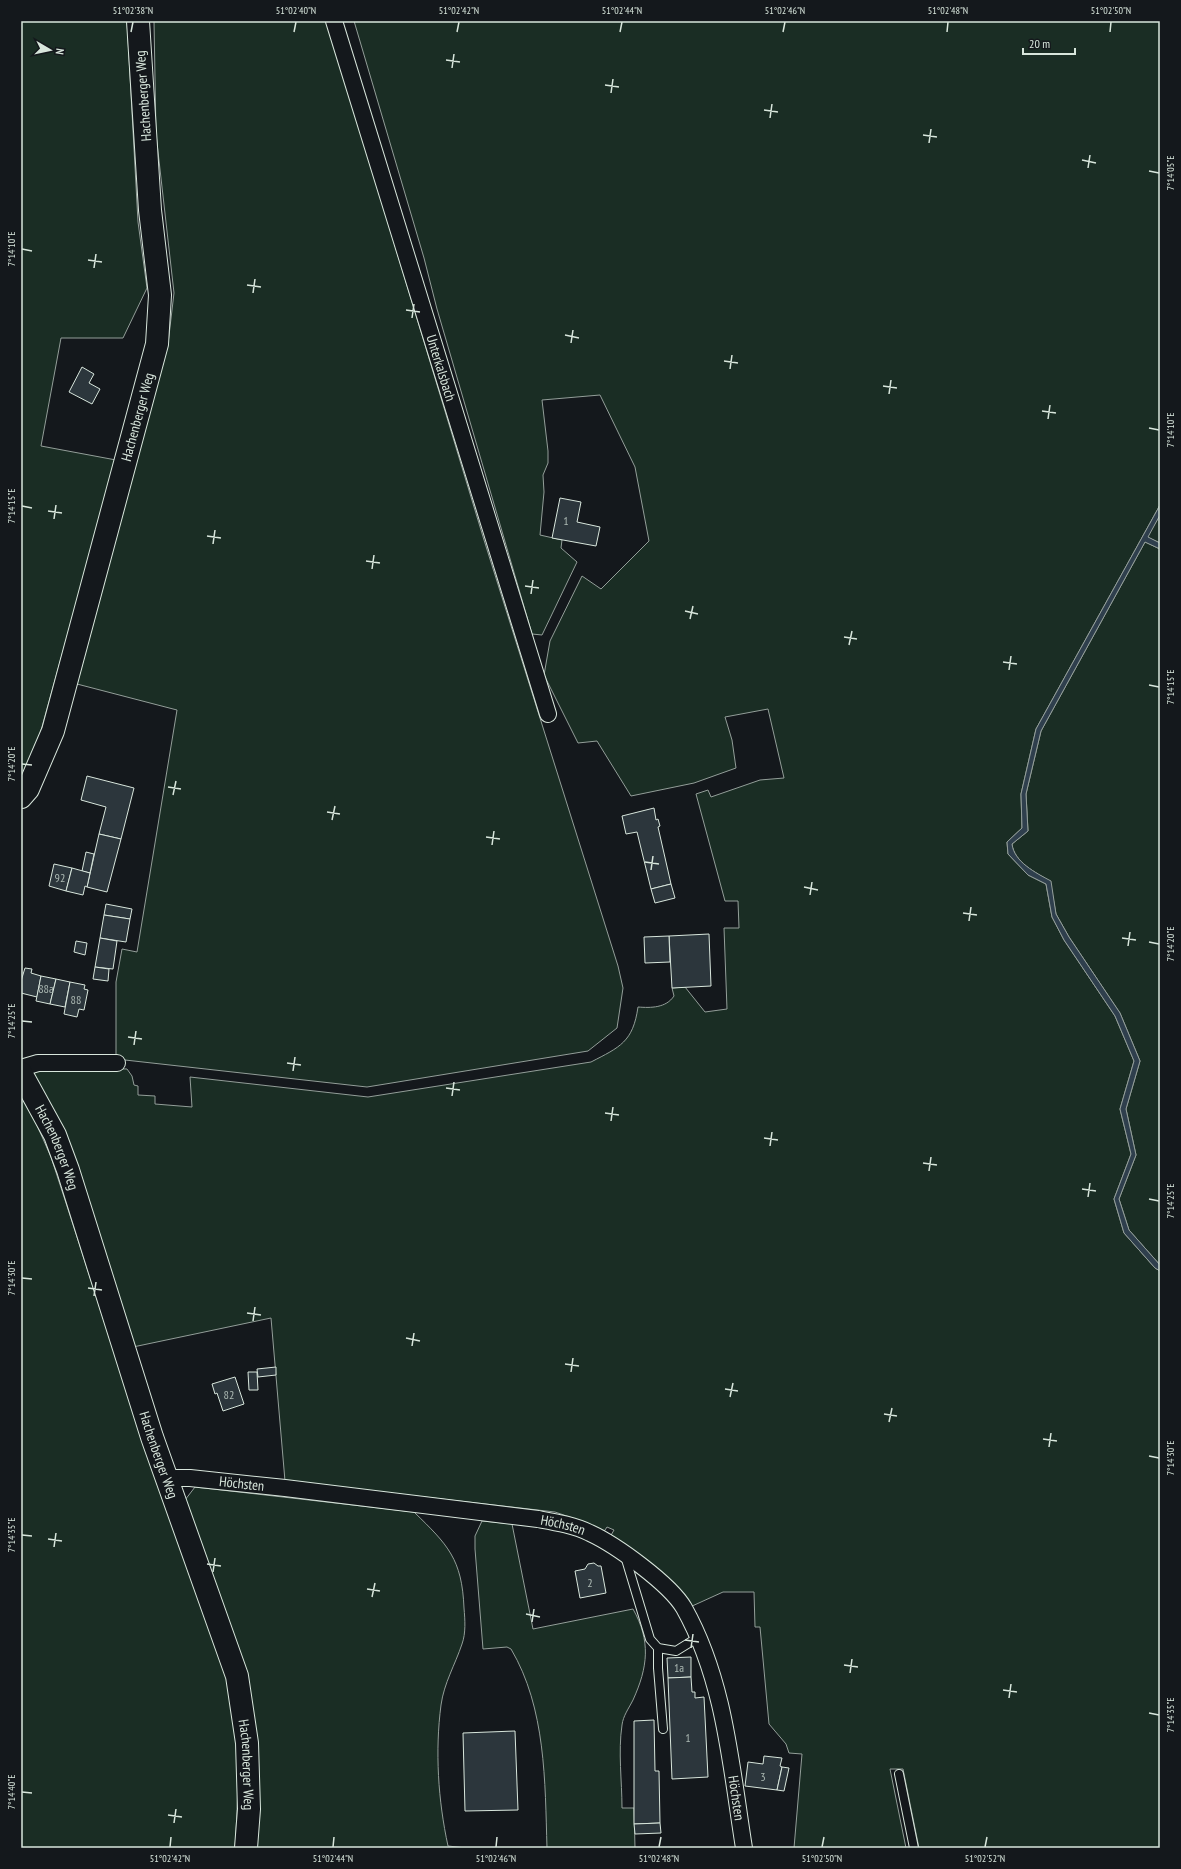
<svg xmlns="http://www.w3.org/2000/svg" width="1181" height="1869" viewBox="0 0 1181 1869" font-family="'PT Sans Narrow',sans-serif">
	<rect width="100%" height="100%" fill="#14181c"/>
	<g fill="#1a2d24" stroke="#939e99">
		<polygon points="21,21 127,21 138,222 147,288 123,338 61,338 41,446 116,460 40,734 25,771 21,777"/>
		<polygon points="154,21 327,21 484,540 618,966 623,988 617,1028 588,1051 367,1087 116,1059 116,982 122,949 137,952 177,710 77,684 168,344 174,293 156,134"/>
		<path d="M 354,21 L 1160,21 L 1160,505 L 1036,729 L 1021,794 L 1022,828 L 1007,842 L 1008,854 L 1028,875 L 1046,884 L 1052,917 L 1064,940 L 1115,1016 L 1134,1061 L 1120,1109 L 1131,1154 L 1114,1199 L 1124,1233 L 1155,1268 L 1160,1271 L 1160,1848 L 919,1848 L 903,1769 L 890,1769 L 906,1848 L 794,1848 L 802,1754 L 789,1753 L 786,1744 L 769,1724 L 760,1627 L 755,1627 L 754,1592 L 723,1592 L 690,1607 L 610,1537 L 614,1530 L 607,1527 L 603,1533 L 587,1523 L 555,1512 L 285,1481 L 271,1318 L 133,1347 L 33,1075 L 38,1066 L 127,1069 L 132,1076 L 134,1085 L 138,1086 L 138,1095 L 155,1096 L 155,1104 L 192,1107 L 190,1077 L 368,1097 L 591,1062 C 620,1047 633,1042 638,1007 C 651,1008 666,1008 674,996 L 672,988 L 685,987 L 705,1012 L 727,1009 L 724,928 L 739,928 L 738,901 L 725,901 L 696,794 L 708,790 L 711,797 L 760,780 L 784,778 L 768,709 L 725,717 L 732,740 L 736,768 L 694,783 L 631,796 L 597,741 L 578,743 L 544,675 L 550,641 L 582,576 L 601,589 L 649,541 L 635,467 L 600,395 L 542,400 L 548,451 L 548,463 L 543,475 L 544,492 L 540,535 L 562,540 L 561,548 L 577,562 L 542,635 L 532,634 L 437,309 L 424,258 Z"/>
		<polygon points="1160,515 1160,543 1147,537"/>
		<path d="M 1145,542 L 1160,549 L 1160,1265 L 1129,1230 L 1119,1199 L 1136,1155 L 1126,1109 L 1140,1061 L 1120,1013 L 1069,937 L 1056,914 L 1050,881 C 1036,873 1014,862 1012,844 L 1028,831 L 1026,794 L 1041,731 Z"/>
		<path d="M 21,1096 L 32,1114 L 51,1157 C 85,1260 117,1364 152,1467 C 178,1541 212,1613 230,1689 C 241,1736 238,1800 235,1848 L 21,1848 Z"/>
		<path d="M 195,1487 L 414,1512 C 448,1545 462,1559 464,1608 C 465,1620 466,1633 462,1644 C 455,1665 444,1683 441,1705 C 435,1751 438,1800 448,1846 L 466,1848 L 254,1848 L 255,1743 L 185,1500 Z"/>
		<path d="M 482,1521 L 512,1524 L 533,1629 L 633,1609 C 651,1641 648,1667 633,1700 C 629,1708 623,1716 622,1725 C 618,1752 622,1781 622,1808 L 634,1808 L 635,1848 L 547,1848 C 545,1782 546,1708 511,1649 L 507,1647 L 483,1649 L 475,1549 L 475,1536 Z"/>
	</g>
	<path fill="#2f3f4d" stroke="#939e99" d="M 1160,505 L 1160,515 L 1148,537 L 1160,543 L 1160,549 L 1145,542 L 1041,731 L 1026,794 L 1028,831 L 1012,844 C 1014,862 1036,873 1051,881 L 1056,914 L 1069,937 L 1120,1013 L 1140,1061 L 1126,1109 L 1136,1155 L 1119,1199 L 1129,1230 L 1160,1265 L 1160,1271 L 1155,1268 L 1124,1233 L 1114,1199 L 1131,1154 L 1120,1109 L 1134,1061 L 1115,1016 L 1064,940 L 1052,917 L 1046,884 L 1028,875 L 1008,854 L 1007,842 L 1022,828 L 1021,794 L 1036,729 Z"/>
	<g fill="#2c363c" stroke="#d8e6dc">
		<polygon points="82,367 94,374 89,383 100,389 92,404 69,392"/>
		<polygon points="560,498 581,502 577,522 600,527 596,546 552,538"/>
		<polygon points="87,776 134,788 121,839 99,834 106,807 81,800"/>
		<polygon points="654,808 656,820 658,819 660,826 658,827 671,884 651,889 637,832 626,834 622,816"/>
		<polygon points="99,834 121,839 107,892 87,887"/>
		<polygon points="86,852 94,854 90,873 82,871"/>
		<polygon points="54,864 72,868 66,891 49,886"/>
		<polygon points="72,868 90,873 87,887 85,886 83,895 66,891"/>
		<polygon points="671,884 675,898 655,903 651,889"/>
		<polygon points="106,904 132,909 130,919 104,915"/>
		<polygon points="104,915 130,919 126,942 100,938"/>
		<polygon points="709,934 711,986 672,988 669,936"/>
		<polygon points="669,936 670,962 645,963 644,937"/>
		<polygon points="100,938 117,941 113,969 95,967"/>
		<polygon points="76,941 87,943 85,955 74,952"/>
		<polygon points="95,967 109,969 108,981 93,979"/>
		<polygon points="25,968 32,969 31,973 41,976 37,997 21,993 21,981"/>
		<polygon points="41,976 56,979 50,1004 36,1001"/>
		<polygon points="56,979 70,982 65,1007 50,1004"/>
		<polygon points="70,982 85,985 84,989 88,990 84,1010 79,1009 77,1017 64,1014"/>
		<polygon points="276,1367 276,1375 258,1377 257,1369"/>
		<polygon points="248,1372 257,1372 258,1390 249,1390"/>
		<polygon points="235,1377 244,1404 223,1411 217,1393 215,1394 212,1384"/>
		<polygon points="594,1563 598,1566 601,1566 606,1593 580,1598 575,1571 585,1569 588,1564"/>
		<polygon points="691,1657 691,1677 668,1678 667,1658"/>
		<polygon points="691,1677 692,1692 695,1692 695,1698 704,1697 708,1777 672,1779 668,1678"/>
		<polygon points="654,1720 655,1771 659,1771 660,1823 634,1824 634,1721"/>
		<polygon points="515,1731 518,1810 465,1811 463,1733"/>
		<polygon points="764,1756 782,1758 780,1766 782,1767 777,1790 745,1786 748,1762 763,1764"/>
		<polygon points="782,1767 789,1768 784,1791 777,1790"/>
		<polygon points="660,1823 661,1833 635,1834 634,1824"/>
	</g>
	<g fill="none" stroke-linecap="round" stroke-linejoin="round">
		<g stroke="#d8e6dc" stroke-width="10">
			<g id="lane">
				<polyline points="625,1556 650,1639 658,1648 676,1651 697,1638"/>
				<polyline points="658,1648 658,1668 663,1729"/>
				<polyline points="899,1774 914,1848"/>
			</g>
		</g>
		<g stroke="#d8e6dc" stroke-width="18">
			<g id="street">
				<path id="s1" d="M 334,21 L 548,714"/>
				<polyline points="21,1068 38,1063 117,1063"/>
				<path id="s2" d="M 167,1478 L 190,1478 L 285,1488 L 538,1519 C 555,1522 574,1525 590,1533 C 616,1545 670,1584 684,1608 C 725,1681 731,1767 744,1848"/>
			</g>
		</g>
		<g stroke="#d8e6dc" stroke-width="24">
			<g id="secondary">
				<path id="s3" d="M 21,797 L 28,789 L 53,731 L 157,344 L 160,295 L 150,210 L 138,21"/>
				<path id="s4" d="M 21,1073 L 55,1135 L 68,1170 L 152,1437 L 237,1676 L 247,1743 L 249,1809 L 246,1848"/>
			</g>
		</g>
		<use href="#lane" stroke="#14181c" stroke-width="8"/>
		<use href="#street" stroke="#14181c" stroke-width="16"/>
		<use href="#secondary" stroke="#14181c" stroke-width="22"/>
	</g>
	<path fill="none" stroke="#d8e6dc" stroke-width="1.5" d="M 131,32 L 133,22M 294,32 L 296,22M 457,32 L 459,22M 620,32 L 622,22M 783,32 L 785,22M 947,32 L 948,22M 1110,32 L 1111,22M 446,60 L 460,62M 452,68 L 454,54M 605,85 L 619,87M 611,93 L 613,79M 764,110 L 778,112M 770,118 L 772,104M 923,135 L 937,137M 929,143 L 931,129M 1082,160 L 1096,163M 1088,168 L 1090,155M 1149,171 L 1159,173M 22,249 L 32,251M 88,260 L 102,262M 94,268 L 96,254M 247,285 L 261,287M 253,293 L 255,279M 406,310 L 420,312M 412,318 L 414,304M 565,335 L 579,338M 571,343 L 573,330M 724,361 L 738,363M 730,369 L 732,355M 883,386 L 897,388M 889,394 L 891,380M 1042,411 L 1056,413M 1048,419 L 1050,405M 1149,428 L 1159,430M 22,506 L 32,508M 48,511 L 62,513M 54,519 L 56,505M 207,536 L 221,538M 213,544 L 215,530M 366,561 L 380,563M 372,569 L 374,555M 525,586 L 539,588M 531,594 L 533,580M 685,611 L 698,614M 690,619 L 693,606M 844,637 L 857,639M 849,645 L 852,631M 1003,662 L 1017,664M 1009,670 L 1011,656M 1149,685 L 1159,687M 22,764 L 32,765M 168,787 L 181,789M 173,795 L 176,781M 327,812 L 340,814M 332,820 L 335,806M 486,837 L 500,839M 492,845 L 494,831M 645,862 L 659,864M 651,870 L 653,856M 804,887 L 818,890M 810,895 L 812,882M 963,913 L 977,915M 969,921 L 971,907M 1122,938 L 1136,940M 1149,942 L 1159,944M 1128,946 L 1130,932M 22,1021 L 32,1022M 128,1037 L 142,1039M 134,1045 L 136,1031M 287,1063 L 301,1065M 293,1071 L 295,1057M 446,1088 L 460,1090M 452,1096 L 454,1082M 605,1113 L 619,1115M 611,1121 L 613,1107M 764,1138 L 778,1140M 770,1146 L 772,1132M 923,1163 L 937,1165M 929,1171 L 931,1157M 1082,1189 L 1096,1191M 1088,1197 L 1090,1183M 1149,1199 L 1159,1201M 22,1278 L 32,1279M 88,1288 L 102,1290M 94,1296 L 96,1282M 247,1313 L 261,1315M 253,1321 L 255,1307M 406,1338 L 420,1341M 412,1346 L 414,1333M 565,1364 L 579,1366M 571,1372 L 573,1358M 725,1389 L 738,1391M 730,1397 L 733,1383M 884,1414 L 897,1416M 889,1422 L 892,1408M 1043,1439 L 1057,1441M 1049,1447 L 1051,1433M 1149,1456 L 1159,1458M 22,1535 L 32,1536M 48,1539 L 62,1541M 54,1547 L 56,1533M 207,1564 L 221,1566M 213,1572 L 215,1558M 367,1589 L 380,1591M 372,1597 L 375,1583M 526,1614 L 540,1617M 532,1622 L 534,1609M 685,1640 L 699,1642M 691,1648 L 693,1634M 844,1665 L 858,1667M 850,1673 L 852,1659M 1003,1690 L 1017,1692M 1009,1698 L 1011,1684M 1149,1713 L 1159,1715M 22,1792 L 32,1793M 168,1815 L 182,1817M 174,1823 L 176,1809M 170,1847 L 171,1837M 333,1847 L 334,1837M 496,1847 L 497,1837M 659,1847 L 661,1837M 822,1847 L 824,1837M 985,1847 L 987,1837"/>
	<g text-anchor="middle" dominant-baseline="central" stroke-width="3" stroke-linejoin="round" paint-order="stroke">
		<g font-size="12" fill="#adbab4">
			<text x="566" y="520">1</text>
			<text x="60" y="877">92</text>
			<text x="46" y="988">88a</text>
			<text x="76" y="999">88</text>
			<text x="229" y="1394">82</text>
			<text x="590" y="1582">2</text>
			<text x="679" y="1667">1a</text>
			<text x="688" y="1737">1</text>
			<text x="763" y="1776">3</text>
		</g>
		<g font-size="14" fill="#d8e6dc" stroke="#14181c">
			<text transform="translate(143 96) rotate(-94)">Hachenberger Weg</text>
			<text stroke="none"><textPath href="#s1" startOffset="363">Unterkalsbach</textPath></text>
			<text stroke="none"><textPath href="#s3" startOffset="399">Hachenberger Weg</textPath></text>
			<text stroke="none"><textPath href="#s4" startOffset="83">Hachenberger Weg</textPath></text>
			<text stroke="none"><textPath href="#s4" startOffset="407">Hachenberger Weg</textPath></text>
			<text stroke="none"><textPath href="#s2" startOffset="75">Höchsten</textPath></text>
			<text stroke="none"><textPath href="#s2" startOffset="399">Höchsten</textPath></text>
			<text stroke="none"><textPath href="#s4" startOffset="731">Hachenberger Weg</textPath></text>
			<text stroke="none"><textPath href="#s2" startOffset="747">Höchsten</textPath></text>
		</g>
	</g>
	<rect width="1181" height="1869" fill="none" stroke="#14181c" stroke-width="44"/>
	<g transform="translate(50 50) rotate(99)" stroke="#14181c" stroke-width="3" paint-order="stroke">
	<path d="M0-3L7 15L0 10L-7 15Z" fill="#d8e6dc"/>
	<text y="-6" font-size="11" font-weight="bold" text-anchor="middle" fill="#d8e6dc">N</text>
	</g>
	<path d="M1023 48v6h52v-6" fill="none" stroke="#d8e6dc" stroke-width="2"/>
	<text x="1029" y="48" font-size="12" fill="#d8e6dc" stroke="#14181c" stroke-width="3" paint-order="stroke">20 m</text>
	<rect x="22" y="22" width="1137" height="1825" fill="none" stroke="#d8e6dc" stroke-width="1.5"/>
	<g font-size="10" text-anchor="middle" fill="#d8e6dc">
		<text x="133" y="14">51°02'38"N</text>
		<text x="296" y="14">51°02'40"N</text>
		<text x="459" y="14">51°02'42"N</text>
		<text x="622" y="14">51°02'44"N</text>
		<text x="785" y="14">51°02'46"N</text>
		<text x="948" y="14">51°02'48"N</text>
		<text x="1111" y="14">51°02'50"N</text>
		<text transform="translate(1170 173) rotate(-90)" y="4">7°14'05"E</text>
		<text transform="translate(11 249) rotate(-90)" y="4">7°14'10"E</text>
		<text transform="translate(1170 430) rotate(-90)" y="4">7°14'10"E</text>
		<text transform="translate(11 506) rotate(-90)" y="4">7°14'15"E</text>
		<text transform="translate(1170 687) rotate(-90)" y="4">7°14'15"E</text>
		<text transform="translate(11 764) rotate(-90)" y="4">7°14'20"E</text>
		<text transform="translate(1170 944) rotate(-90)" y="4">7°14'20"E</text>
		<text transform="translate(11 1021) rotate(-90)" y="4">7°14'25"E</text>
		<text transform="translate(1170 1201) rotate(-90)" y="4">7°14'25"E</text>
		<text transform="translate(11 1278) rotate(-90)" y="4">7°14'30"E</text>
		<text transform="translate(1170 1458) rotate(-90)" y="4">7°14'30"E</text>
		<text transform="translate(11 1535) rotate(-90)" y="4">7°14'35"E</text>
		<text transform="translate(1170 1715) rotate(-90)" y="4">7°14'35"E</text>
		<text transform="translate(11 1792) rotate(-90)" y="4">7°14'40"E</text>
		<text x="170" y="1862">51°02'42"N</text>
		<text x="333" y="1862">51°02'44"N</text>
		<text x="496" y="1862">51°02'46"N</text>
		<text x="659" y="1862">51°02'48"N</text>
		<text x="822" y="1862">51°02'50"N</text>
		<text x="985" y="1862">51°02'52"N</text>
	</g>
</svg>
